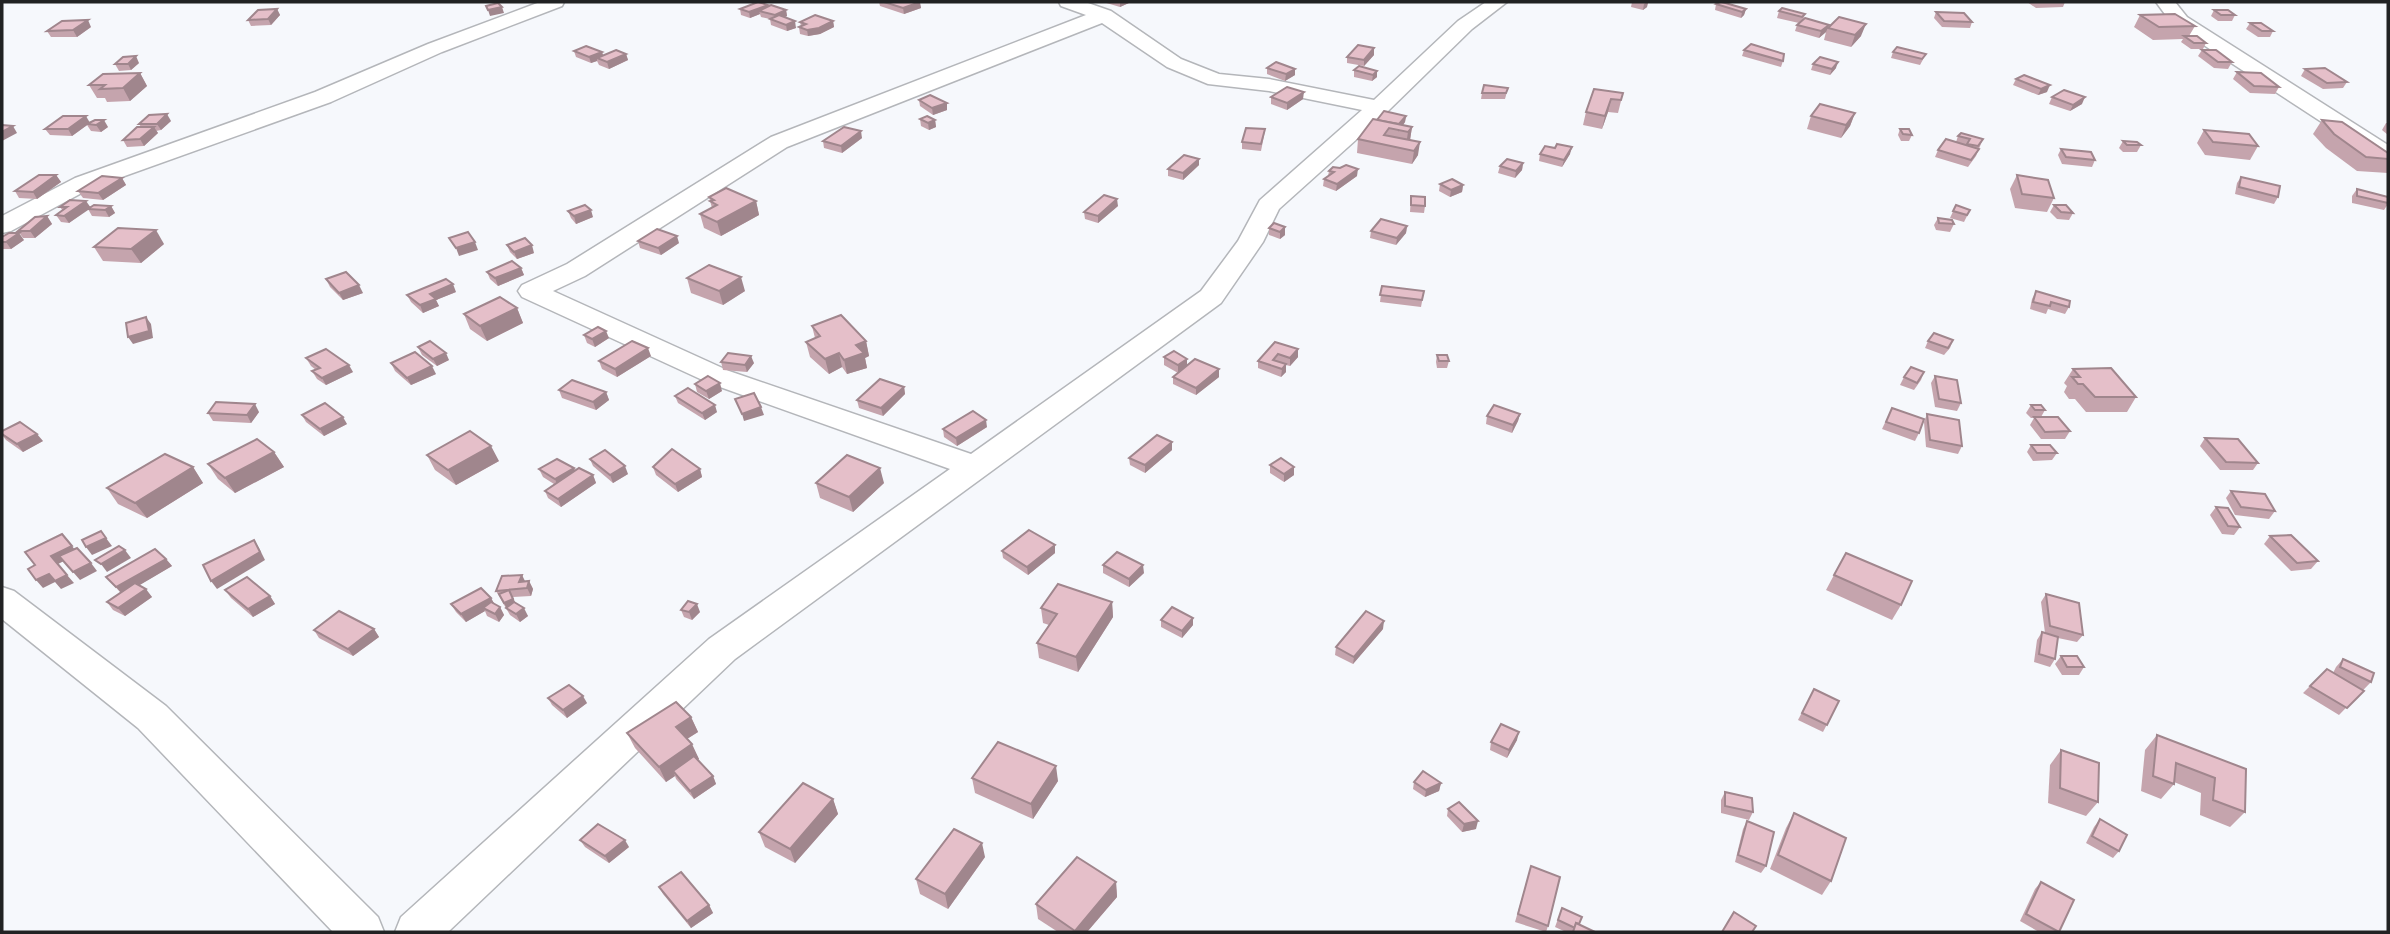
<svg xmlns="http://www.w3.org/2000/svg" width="2390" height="934" viewBox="0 0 2390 934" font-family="'Roboto Serif',serif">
	<rect width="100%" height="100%" fill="#f6f8fc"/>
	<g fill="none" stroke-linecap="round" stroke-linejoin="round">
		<g stroke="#b4b6ba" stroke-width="3">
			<g id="minor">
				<polygon points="540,2 564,2 562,6 442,52 331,102 91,188 11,231 2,233 2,216 75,178 315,92 428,44"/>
				<path d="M 1059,2 L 1085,2 L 1111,11 L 1181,59 L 1219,74 L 1269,79 L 1374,100 L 1458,21 L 1486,2 L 1507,2 L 1472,29 L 1387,112 L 1279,209 L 1263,242 L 1221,303 L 735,659 L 448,932 L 395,932 L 401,917 L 709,639 L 950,469 L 709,383 L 522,297 L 518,291 L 522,285 L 567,264 L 771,137 L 1086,15 L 1061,6 ZM 1102,23 L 1167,67 L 1208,84 L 1269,91 L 1362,110 L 1260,200 L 1238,241 L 1201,291 L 971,454 L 729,371 L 553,291 L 585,276 L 787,147 Z"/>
				<polygon points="2156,2 2175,2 2187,17 2388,145 2388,162 2380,160 2173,25"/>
				<polygon points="2,587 14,591 166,706 378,917 384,932 333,932 138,728 2,619"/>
			</g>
		</g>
		<use href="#minor" fill="#fff" fill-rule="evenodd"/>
	</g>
	<g fill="#c5a4ad">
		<polygon points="879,2 919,2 921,8 904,14 880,6"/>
		<polygon points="1103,2 1131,2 1120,7"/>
		<polygon points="1632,2 1648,2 1647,7 1643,10 1631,7"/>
		<polygon points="2027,2 2065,2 2063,7 2036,8"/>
		<polygon points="1716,4 1746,9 1744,15 1741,18 1715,10"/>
		<polygon points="768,7 786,10 787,16 785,17 796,28 787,31 771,25 770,19 761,17 760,14 750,18 741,15 740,9"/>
		<polygon points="277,9 280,15 271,25 251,26 248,20"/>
		<polygon points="2214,10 2235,15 2232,21 2218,21 2211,16"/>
		<polygon points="1779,11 1805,14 1803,20 1861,36 1851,47 1824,40 1826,32 1819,38 1795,31 1797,25 1799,23 1777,18"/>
		<polygon points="1936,12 1972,22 1970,28 1942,27 1934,18"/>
		<polygon points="2140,15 2195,26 2189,36 2206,43 2203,49 2191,49 2181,42 2183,39 2153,40 2134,27"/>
		<polygon points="833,21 834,27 820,34 808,36 800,34 799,27 801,26 800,22"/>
		<polygon points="2250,23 2273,31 2270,37 2258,37 2246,29"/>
		<polygon points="91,27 77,37 51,37 47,31"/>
		<polygon points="1374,48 1374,55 1364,66 1347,63 1347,57"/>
		<polygon points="1744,50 1783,61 1781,67 1742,56"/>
		<polygon points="2202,50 2232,62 2228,69 2214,68 2198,56"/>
		<polygon points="574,51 602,52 603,56 626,54 628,60 609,69 599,65 597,61 591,63 576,57"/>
		<polygon points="1893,52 1926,54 1920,65 1891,58"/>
		<polygon points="139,63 131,70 119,71 115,64"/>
		<polygon points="1813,64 1836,68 1830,75 1811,70"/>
		<polygon points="1267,68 1295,75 1285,81 1267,74"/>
		<polygon points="2305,69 2347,82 2343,88 2323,89 2301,76"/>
		<polygon points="1354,70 1377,71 1377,77 1372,81 1354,77"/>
		<polygon points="2237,72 2279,87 2275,94 2250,93 2233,79"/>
		<polygon points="140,73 147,86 130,101 107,102 105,98 97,98 89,85"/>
		<polygon points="2024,75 2047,92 2038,95 2013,85 2016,79"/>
		<polygon points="1508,88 1505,99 1481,99 1482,93"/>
		<polygon points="1623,93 1618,113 1608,112 1602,129 1583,125 1586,112"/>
		<polygon points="1271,97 1303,99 1287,110 1271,104"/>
		<polygon points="2052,97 2082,104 2070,111 2049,104"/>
		<polygon points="919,100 947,103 947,110 933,115 920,106"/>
		<polygon points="1855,113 1850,126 1841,138 1807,129 1811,116"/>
		<polygon points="1406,116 1405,122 1403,125 1412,127 1410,140 1418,155 1412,164 1357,153 1358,139 1377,120"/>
		<polygon points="920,119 935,120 936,127 929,130 921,126"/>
		<polygon points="2322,120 2388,153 2388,173 2357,171 2326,148 2313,134"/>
		<polygon points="171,121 161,130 156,131 158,133 144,146 127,147 123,140 141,127 139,124"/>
		<polygon points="90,123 108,127 101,132 91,131 87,125 72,136 50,135 45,129"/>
		<polygon points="2386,123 2388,123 2388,135 2382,130"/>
		<polygon points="1265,129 1264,136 1261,151 1242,149 1242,142"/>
		<polygon points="1900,129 1912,135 1909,141 1901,141 1898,135"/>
		<polygon points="2204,130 2258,146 2250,160 2205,155 2197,143"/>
		<polygon points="1958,136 1983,139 1976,156 1968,167 1935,157 1938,150 1956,142"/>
		<polygon points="862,138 842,153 824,148 823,141"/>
		<polygon points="2123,141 2141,145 2137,152 2123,152 2119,148"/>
		<polygon points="2061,149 2095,160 2092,167 2062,164 2058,155"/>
		<polygon points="1540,154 1570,154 1562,167 1539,161"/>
		<polygon points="1199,159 1199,165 1183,180 1168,176 1168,169"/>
		<polygon points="1523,163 1522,170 1515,178 1498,173 1500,166"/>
		<polygon points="1329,171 1357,176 1336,191 1323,186 1324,179 1328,176"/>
		<polygon points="56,175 61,182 37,199 19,198 15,191"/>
		<polygon points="2017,175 2054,198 2047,212 2015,208 2010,189"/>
		<polygon points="2241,177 2278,197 2274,204 2235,194 2237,183"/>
		<polygon points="122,178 126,185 103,200 83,198 78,191"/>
		<polygon points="1440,184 1463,185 1462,192 1450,197 1439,191"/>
		<polygon points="2357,189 2388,197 2388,204 2384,210 2352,203 2352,196"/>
		<polygon points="1411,196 1425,206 1424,213 1410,212"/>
		<polygon points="709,197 756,201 759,215 721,236 704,228 700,214 712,208"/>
		<polygon points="1956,205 1970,210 1964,222 1950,218"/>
		<polygon points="2054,205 2073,213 2069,220 2057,219 2050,212"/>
		<polygon points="111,206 115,213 109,217 92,216 88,209 69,223 61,222 56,215 63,211 60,207"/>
		<polygon points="1118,206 1098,223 1085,219 1084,212"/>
		<polygon points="568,211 593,217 576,224 571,218"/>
		<polygon points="47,216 52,224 35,238 23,238 18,231"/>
		<polygon points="1938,218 1954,224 1950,232 1936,230 1934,225"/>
		<polygon points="1407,226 1406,233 1396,245 1370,238 1371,231"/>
		<polygon points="1285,227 1285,235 1280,239 1269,235 1269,228"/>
		<polygon points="2,237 24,240 11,249 2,249"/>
		<polygon points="638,241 679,243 661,255 640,248"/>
		<polygon points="164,244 141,263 103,261 94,247"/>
		<polygon points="507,245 534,253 517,259 510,252"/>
		<polygon points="521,268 524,275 498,286 490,279 487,272"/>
		<polygon points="687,278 745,291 723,305 691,293"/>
		<polygon points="326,279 363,293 343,300 330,287"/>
		<polygon points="1382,286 1424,291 1421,307 1380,302"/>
		<polygon points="2036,291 2069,307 2065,314 2048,309 2046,314 2030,309 2032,299"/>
		<polygon points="456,292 436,300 439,306 423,313 411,302 407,295"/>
		<polygon points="517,308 523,323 487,341 470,329 464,314"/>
		<polygon points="812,326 866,341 869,356 865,358 867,368 847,374 842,367 829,374 810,357 806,342 815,338"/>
		<polygon points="584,335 609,338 595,347 587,343"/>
		<polygon points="1953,340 1950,348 1944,355 1925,348 1928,341"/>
		<polygon points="1275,342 1298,349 1298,357 1290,366 1286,365 1286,372 1281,377 1258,368 1258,361"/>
		<polygon points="418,347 449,360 437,366 422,355"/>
		<polygon points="1437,355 1449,361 1447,368 1437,368 1436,362"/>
		<polygon points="651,356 617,377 602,369 599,361"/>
		<polygon points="1164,357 1187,359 1187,365 1219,377 1196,395 1173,384 1173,377 1178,373 1164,365"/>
		<polygon points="306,358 353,372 326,385 317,379 312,371 316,370 311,366"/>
		<polygon points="721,362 754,363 747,372 723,370"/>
		<polygon points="391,363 436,374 411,385 395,371"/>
		<polygon points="2073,369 2136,397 2127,412 2086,412 2075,399 2069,399 2064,392 2067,386 2064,383"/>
		<polygon points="1924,372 1921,380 1914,390 1900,385 1904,377"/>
		<polygon points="1935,376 1961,403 1957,411 1935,407 1931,383"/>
		<polygon points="695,384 722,391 709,399 697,392"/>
		<polygon points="904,387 905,394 883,416 859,408 857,400"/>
		<polygon points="559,390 606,392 609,400 596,410 562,398"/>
		<polygon points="675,396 717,412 705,420 678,403"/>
		<polygon points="2031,405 2045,410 2041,417 2070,431 2065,439 2041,439 2030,425 2034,418 2031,418 2026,413"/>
		<polygon points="1892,408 1919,433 1915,441 1882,429"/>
		<polygon points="259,412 251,423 213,421 208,413"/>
		<polygon points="1520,414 1518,421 1512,433 1486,424 1487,416"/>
		<polygon points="1927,414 1962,446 1958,454 1926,447 1924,422"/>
		<polygon points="302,415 347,424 324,436 306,422"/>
		<polygon points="987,427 957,446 944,437 943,429"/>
		<polygon points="2,431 43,441 23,452 6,440 2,435"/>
		<polygon points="2205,438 2258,463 2253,470 2220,470 2200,446"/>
		<polygon points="2031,445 2057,453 2052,460 2033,461 2027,452"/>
		<polygon points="1172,450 1145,473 1130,465 1129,458"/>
		<polygon points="274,452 284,467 235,493 218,479 208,464"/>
		<polygon points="427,455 499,461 456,485 435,470"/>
		<polygon points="590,459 628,474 613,483 593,466"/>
		<polygon points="1270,465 1294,467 1294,475 1284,482 1270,473"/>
		<polygon points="193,467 203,483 147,518 118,504 107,488"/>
		<polygon points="653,467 700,469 702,477 678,492 656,475"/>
		<polygon points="574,468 575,471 593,475 596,483 561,507 548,498 545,491 554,484 543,477 539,469"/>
		<polygon points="816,483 884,483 853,512 820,498"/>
		<polygon points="2231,491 2275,511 2269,519 2235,515 2226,498"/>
		<polygon points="2216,507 2240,527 2234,535 2222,534 2210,515"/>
		<polygon points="2270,536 2318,561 2311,569 2291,571 2264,544"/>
		<polygon points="1002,551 1055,553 1028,575 1003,558"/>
		<polygon points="166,559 172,566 139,585 152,597 125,616 113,610 107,602 121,593 106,577"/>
		<polygon points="1103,565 1144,573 1129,587 1103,573"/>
		<polygon points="1834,575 1901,605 1892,620 1826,590"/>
		<polygon points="529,581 533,589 531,596 513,597 515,603 528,616 520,622 510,615 496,591"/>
		<polygon points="225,590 270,596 275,604 253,617 231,598"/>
		<polygon points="2046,594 2083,635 2077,642 2058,638 2055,659 2050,667 2034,662 2037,640 2042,632 2045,633 2041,602"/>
		<polygon points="491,598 494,604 500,607 504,615 499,622 487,616 485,611 466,622 456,612 451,604"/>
		<polygon points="1112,602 1113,617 1078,672 1039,658 1037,643 1049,625 1043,623 1041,608"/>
		<polygon points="681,610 700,612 692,620 684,617"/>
		<polygon points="1161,620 1193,625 1182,638 1161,627"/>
		<polygon points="374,629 379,637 353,656 319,638 314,630"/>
		<polygon points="1383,629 1353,664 1335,655 1336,647"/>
		<polygon points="2061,656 2084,667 2079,675 2062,675 2055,664"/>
		<polygon points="2343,659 2371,682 2339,715 2303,693 2310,686 2333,673 2336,667"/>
		<polygon points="1814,689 1839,701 1823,732 1798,720"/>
		<polygon points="548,698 587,703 567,718 552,705"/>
		<polygon points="691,717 698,732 687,739 699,759 697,760 713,776 716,784 694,799 676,779 675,776 666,782 635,748 627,733"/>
		<polygon points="2157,735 2246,769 2245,812 2230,827 2200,815 2201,793 2174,782 2174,784 2161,799 2141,791 2145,750"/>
		<polygon points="1517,740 1507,758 1490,750 1491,742"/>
		<polygon points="2061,750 2098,802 2086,816 2048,803 2050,765"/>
		<polygon points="972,778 1058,781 1033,819 975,793"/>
		<polygon points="1414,782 1441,783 1439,791 1425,797 1413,789"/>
		<polygon points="1725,792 1753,812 1749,820 1721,813 1721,800"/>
		<polygon points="833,799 838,814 795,863 765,847 759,832"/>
		<polygon points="1448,809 1476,829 1462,832 1447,816"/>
		<polygon points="1794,813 1831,881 1822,895 1770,869 1786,828"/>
		<polygon points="2100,819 2119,851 2113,858 2086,843 2094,827"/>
		<polygon points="1747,821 1766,866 1761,873 1735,862 1743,829"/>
		<polygon points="580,840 629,847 609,863 585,847"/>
		<polygon points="985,857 948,909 920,894 916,879"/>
		<polygon points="1531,866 1548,926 1546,932 1515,922"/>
		<polygon points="1116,882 1117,897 1087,932 1058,932 1038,919 1036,904"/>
		<polygon points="2041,882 2059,932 2039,932 2020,921 2035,889"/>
		<polygon points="659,887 709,905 713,913 691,928 663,894"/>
		<polygon points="1562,908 1579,924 1595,932 1566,932 1555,927"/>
	</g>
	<g fill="#a0868d">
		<polygon points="920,2 921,8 904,14 903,8"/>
		<polygon points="1120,2 1131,2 1120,7"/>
		<polygon points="1647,2 1648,2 1647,7 1643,10 1644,4"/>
		<polygon points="768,5 769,11 759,11 760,14 750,18 749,12"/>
		<polygon points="502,7 504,13 490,16 488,10"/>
		<polygon points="277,9 280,15 271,25 268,19"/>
		<polygon points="1746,9 1744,15 1741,18 1742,12"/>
		<polygon points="786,10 787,16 776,21 775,15"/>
		<polygon points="88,20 91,27 77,37 73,30"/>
		<polygon points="795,21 796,28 787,31 786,25"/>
		<polygon points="833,21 834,27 820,34 808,36 807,30"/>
		<polygon points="1866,24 1861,36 1851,47 1855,35"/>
		<polygon points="1829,25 1826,32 1819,38 1821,31"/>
		<polygon points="1374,48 1374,55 1364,66 1364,60"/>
		<polygon points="602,52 604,58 597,58 597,61 591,63 589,57"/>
		<polygon points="626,54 628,60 609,69 607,62"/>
		<polygon points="136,56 139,63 131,70 128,64"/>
		<polygon points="1838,62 1836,68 1830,75 1832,69"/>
		<polygon points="1295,69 1295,75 1285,81 1286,74"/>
		<polygon points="1377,71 1377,77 1372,81 1373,75"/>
		<polygon points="140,73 147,86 130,101 123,88"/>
		<polygon points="2050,85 2047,92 2038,95 2041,89"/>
		<polygon points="1304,92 1303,99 1287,110 1287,103"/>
		<polygon points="2085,97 2082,104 2070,111 2073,105"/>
		<polygon points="1611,99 1608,112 1602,129 1605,116"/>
		<polygon points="947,103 947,110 933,115 932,108"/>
		<polygon points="1855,113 1850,126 1841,138 1846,125"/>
		<polygon points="167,114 171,121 161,130 157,124"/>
		<polygon points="86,116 90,123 72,136 68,129"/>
		<polygon points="1406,116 1405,122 1398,132 1399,125"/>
		<polygon points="104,120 108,127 101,132 96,125"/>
		<polygon points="935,120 936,127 929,130 928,123"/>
		<polygon points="13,126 17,133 2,141 2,132"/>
		<polygon points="154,127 158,133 144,146 140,139"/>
		<polygon points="1412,127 1410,140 1406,145 1408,132"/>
		<polygon points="861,131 862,138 842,153 841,146"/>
		<polygon points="1420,142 1418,155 1412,164 1414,151"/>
		<polygon points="1572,147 1570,154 1562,167 1564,160"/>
		<polygon points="1199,159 1199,165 1183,180 1183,173"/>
		<polygon points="1523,163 1522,170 1515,178 1516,171"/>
		<polygon points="1358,169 1357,176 1336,191 1337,184"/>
		<polygon points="56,175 61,182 37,199 33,192"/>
		<polygon points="122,178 126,185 103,200 98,193"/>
		<polygon points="1463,185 1462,192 1450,197 1451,190"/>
		<polygon points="1117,199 1118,206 1098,223 1098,216"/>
		<polygon points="86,201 91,208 69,223 64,216"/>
		<polygon points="756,201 759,215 721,236 717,222"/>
		<polygon points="111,206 115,213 109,217 105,210"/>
		<polygon points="591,210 593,217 576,224 574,216"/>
		<polygon points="47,216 52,224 35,238 30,231"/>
		<polygon points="1407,226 1406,233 1396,245 1397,238"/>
		<polygon points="1285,227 1285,235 1280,239 1280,232"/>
		<polygon points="156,230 164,244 141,263 131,249"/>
		<polygon points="19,233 24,240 11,249 6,242"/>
		<polygon points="677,236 679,243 661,255 658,248"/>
		<polygon points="475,242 478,250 459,256 456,248"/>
		<polygon points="532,245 534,253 517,259 514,252"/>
		<polygon points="521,268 524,275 498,286 495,278"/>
		<polygon points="741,277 745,291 723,305 719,291"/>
		<polygon points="453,284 456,292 436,300 439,306 423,313 420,305 430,294"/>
		<polygon points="359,285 363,293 343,300 339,293"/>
		<polygon points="517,308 523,323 487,341 480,326"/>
		<polygon points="146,317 151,324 153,338 133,344 128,337"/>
		<polygon points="606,331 609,338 595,347 592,339"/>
		<polygon points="866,341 869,356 865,358 867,368 847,374 844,360 856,345"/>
		<polygon points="648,348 651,356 617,377 615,369"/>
		<polygon points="1298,349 1298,357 1290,366 1290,358"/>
		<polygon points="446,353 449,360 437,366 433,359"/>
		<polygon points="839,353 842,367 829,374 825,359"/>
		<polygon points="751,356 754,363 747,372 745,365"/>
		<polygon points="1187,359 1187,366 1178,373 1178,365"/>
		<polygon points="1286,364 1286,372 1281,377 1282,369"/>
		<polygon points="349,365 353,372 326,385 322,378"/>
		<polygon points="432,366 436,374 411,385 407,378"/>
		<polygon points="1219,369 1219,377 1196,395 1196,388"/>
		<polygon points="720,383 722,391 709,399 706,391"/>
		<polygon points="904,387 905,394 883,416 881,408"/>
		<polygon points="606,392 609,400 596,410 593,402"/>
		<polygon points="255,404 259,412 251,423 247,415"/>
		<polygon points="715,405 717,412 705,420 702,413"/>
		<polygon points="761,407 764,415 744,421 742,414"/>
		<polygon points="1520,414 1518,421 1512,433 1513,425"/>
		<polygon points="343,417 347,424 324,436 320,429"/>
		<polygon points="986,420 987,427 957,446 956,438"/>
		<polygon points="37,434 43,441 23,452 17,444"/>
		<polygon points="1172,442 1172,450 1145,473 1145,465"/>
		<polygon points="491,446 499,461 456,485 448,470"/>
		<polygon points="274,452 284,467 235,493 225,478"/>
		<polygon points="625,466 628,474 613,483 610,475"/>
		<polygon points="193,467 203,483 147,518 135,503"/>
		<polygon points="1294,467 1294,475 1284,482 1284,474"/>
		<polygon points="574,468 577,476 558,487 555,479"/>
		<polygon points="880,468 884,483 853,512 849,497"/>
		<polygon points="700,469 702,477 678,492 675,484"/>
		<polygon points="593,475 596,483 561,507 558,499"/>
		<polygon points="106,538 112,546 92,555 86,547"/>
		<polygon points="254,540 259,548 265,560 217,589 211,581"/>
		<polygon points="1055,545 1055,553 1028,575 1027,567"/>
		<polygon points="72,546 78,554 58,564 51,556"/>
		<polygon points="125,550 131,558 107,572 101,564"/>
		<polygon points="166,559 172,566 123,595 116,587"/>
		<polygon points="91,563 97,571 80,580 73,572"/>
		<polygon points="1143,565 1144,573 1129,587 1129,579"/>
		<polygon points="49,574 67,575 74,583 61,589 55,582 43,588 36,580"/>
		<polygon points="522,575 526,583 519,582"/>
		<polygon points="529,581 533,589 531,596 527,588"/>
		<polygon points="146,589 152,597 125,616 118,608"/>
		<polygon points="509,590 517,606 506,608 508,611 504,603"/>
		<polygon points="270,596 275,604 253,617 248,609"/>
		<polygon points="491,598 495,605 483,608 485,611 466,622 461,614"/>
		<polygon points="1112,602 1113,617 1078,672 1076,657"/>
		<polygon points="697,604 700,612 692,620 689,612"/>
		<polygon points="500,607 504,615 499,622 495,614"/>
		<polygon points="524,608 528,616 520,622 516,614"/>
		<polygon points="1193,618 1193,625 1182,638 1182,631"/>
		<polygon points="1384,621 1383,629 1353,664 1354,657"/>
		<polygon points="374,629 379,637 353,656 348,649"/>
		<polygon points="583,696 587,703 567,718 563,710"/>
		<polygon points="691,717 698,732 682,742 676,727"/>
		<polygon points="1519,732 1517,740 1507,758 1509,750"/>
		<polygon points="692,744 699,759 676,775 673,771 675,776 666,782 659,767"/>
		<polygon points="1056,766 1058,781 1033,819 1031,804"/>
		<polygon points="713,776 716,784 694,799 690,791"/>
		<polygon points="1441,783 1439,791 1425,797 1426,790"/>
		<polygon points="833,799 838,814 795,863 790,849"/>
		<polygon points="1478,821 1476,829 1462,832 1464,824"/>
		<polygon points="625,840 629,847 609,863 605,856"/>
		<polygon points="982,843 985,857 948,909 945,894"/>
		<polygon points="1116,882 1117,897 1087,932 1075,932 1075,931"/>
		<polygon points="709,905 713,913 691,928 687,921"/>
	</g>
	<g fill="#e5bfc9" stroke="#a0868d" stroke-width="2">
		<polygon points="758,2 768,5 749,12 740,9"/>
		<polygon points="884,2 920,2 903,8"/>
		<polygon points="1720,2 1722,2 1746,9 1742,12 1716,4"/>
		<polygon points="498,3 502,7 488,10 486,6"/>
		<polygon points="771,5 786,10 775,15 759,11"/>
		<polygon points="1782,8 1805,14 1802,17 1779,11"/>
		<polygon points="277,9 268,19 248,20 258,10"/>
		<polygon points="2214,10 2228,10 2235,15 2221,15"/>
		<polygon points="1936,12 1964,13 1972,22 1944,21"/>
		<polygon points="2175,14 2195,26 2159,27 2140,15"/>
		<polygon points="779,15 795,21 786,25 770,19"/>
		<polygon points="815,15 833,21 819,28 807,30 799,27 806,24 800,22"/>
		<polygon points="1839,17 1866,24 1855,35 1828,28"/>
		<polygon points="1805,18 1829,25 1821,31 1797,25"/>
		<polygon points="88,20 73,30 47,31 62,21"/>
		<polygon points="2250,23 2261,23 2273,31 2262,31"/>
		<polygon points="2184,36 2197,36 2206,43 2194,43"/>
		<polygon points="1751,44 1784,54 1783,61 1744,50"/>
		<polygon points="1358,45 1374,48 1364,60 1347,57"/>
		<polygon points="586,46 602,52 589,57 574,51"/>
		<polygon points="1897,47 1926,54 1922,59 1893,52"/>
		<polygon points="616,50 626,54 607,62 597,58"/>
		<polygon points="2202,50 2216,50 2232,62 2218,62"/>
		<polygon points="136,56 128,64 115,64 123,57"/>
		<polygon points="1820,57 1838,62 1832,69 1813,64"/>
		<polygon points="1276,62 1295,69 1286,74 1267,68"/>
		<polygon points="1359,66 1377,71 1373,75 1354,70"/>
		<polygon points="2325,68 2347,82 2327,83 2305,69"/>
		<polygon points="2237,72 2261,73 2279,87 2254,86"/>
		<polygon points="140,73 123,88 100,89 105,85 89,85 103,74"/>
		<polygon points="2024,75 2050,85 2041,89 2016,79"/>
		<polygon points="1484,85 1508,88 1506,93 1482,93"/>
		<polygon points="1287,87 1304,92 1287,103 1271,97"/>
		<polygon points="1594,89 1623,93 1621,100 1611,99 1605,116 1586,112"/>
		<polygon points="2064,90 2085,97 2073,105 2052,97"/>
		<polygon points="930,95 947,103 932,108 919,100"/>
		<polygon points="1820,104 1855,113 1846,125 1811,116"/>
		<polygon points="1384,111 1406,116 1399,124 1377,120"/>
		<polygon points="167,114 157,124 139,124 149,115"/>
		<polygon points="63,116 86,116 68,129 45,129"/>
		<polygon points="927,116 935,120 928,123 920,119"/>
		<polygon points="1373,119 1412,127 1408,132 1389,128 1384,135 1420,142 1414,151 1358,139"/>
		<polygon points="95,120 104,120 96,125 87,124"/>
		<polygon points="2322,120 2342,122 2388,153 2388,159 2366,157 2334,134"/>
		<polygon points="2,125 13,126 2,132"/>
		<polygon points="137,127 154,127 140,139 123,140"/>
		<polygon points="844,127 861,131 841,146 823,141"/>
		<polygon points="1246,128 1265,129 1261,144 1242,142"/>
		<polygon points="1900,129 1909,129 1912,135 1903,134"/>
		<polygon points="2204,130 2249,134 2258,146 2213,142"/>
		<polygon points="1961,133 1983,139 1978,146 1967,144 1970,139 1958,136"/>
		<polygon points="1946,139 1979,149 1971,160 1938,150"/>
		<polygon points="2123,141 2137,142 2141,145 2127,145"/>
		<polygon points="1557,144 1572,147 1564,160 1540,154 1545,146 1555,148"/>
		<polygon points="2061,149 2091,152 2095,160 2066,157"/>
		<polygon points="1184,155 1199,159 1183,173 1168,169"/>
		<polygon points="1507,159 1523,163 1516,171 1500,166"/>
		<polygon points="1346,165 1358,169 1337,184 1324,179 1334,172 1329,171 1333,167 1340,168"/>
		<polygon points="39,175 56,175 33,192 15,191"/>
		<polygon points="2017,175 2048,180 2054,198 2022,194"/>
		<polygon points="102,176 122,178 98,193 78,191"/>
		<polygon points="2241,177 2280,186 2278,197 2239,187"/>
		<polygon points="1452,179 1463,185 1451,190 1440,184"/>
		<polygon points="726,188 756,201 717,222 700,214 717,205 710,201 714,200 709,197"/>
		<polygon points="2357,189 2388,197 2388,203 2357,196"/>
		<polygon points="1104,195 1117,199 1098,216 1084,212"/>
		<polygon points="1411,196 1425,197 1425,206 1411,205"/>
		<polygon points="70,200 86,201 64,216 56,215 67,207 60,207"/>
		<polygon points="94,205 111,206 105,210 88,209"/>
		<polygon points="585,205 591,210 574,216 568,211"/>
		<polygon points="1956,205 1970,210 1967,215 1953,211"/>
		<polygon points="2054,205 2066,205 2073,213 2061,212"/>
		<polygon points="47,216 30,231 18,231 35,217"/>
		<polygon points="1938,218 1952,220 1954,224 1939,223"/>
		<polygon points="1381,219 1407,226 1397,238 1371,231"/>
		<polygon points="1274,223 1285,227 1280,232 1269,228"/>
		<polygon points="118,228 156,230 131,249 94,247"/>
		<polygon points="657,229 677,236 658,248 638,241"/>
		<polygon points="468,232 475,242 456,248 449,238"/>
		<polygon points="9,233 19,233 6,242 2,242 2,237"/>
		<polygon points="525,238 532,245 514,252 507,245"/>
		<polygon points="512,261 521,268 495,278 487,272"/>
		<polygon points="709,265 741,277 719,291 687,278"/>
		<polygon points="346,272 359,285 339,293 326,279"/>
		<polygon points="446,279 453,284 430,294 436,299 420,305 407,295"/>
		<polygon points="1382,286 1424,291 1422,300 1380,295"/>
		<polygon points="2036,291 2070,301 2069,307 2051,302 2050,306 2033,302"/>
		<polygon points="500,297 517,308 480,326 464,314"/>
		<polygon points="841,315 866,341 856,345 864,353 844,360 839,353 825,359 806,342 820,336 812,326"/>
		<polygon points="146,317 149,331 128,337 126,323"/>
		<polygon points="598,327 606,331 592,339 584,335"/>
		<polygon points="1934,333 1953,340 1948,348 1928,341"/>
		<polygon points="430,341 446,353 433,359 418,347"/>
		<polygon points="632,341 648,348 615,369 599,361"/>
		<polygon points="1275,342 1298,349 1290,358 1278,354 1273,360 1286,364 1282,369 1258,361"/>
		<polygon points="326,349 349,365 322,378 312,371 320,368 306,358"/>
		<polygon points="1174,351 1187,359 1178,365 1164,357"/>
		<polygon points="415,352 432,366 407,378 391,363"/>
		<polygon points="728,353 751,356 745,365 721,362"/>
		<polygon points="1437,355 1447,355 1449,361 1439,361"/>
		<polygon points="1195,359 1219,369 1196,388 1173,377"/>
		<polygon points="1911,367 1924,372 1917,383 1904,377"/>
		<polygon points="2111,368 2136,397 2095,397 2083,384 2078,384 2072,377 2080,377 2073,369"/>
		<polygon points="708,376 720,383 706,391 695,384"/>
		<polygon points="1935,376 1957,380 1961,403 1939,399"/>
		<polygon points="880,379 904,387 881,408 857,400"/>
		<polygon points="572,380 606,392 593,402 559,390"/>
		<polygon points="688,388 715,405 702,413 675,396"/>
		<polygon points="754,393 761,407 742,414 735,399"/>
		<polygon points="216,402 255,404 247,415 208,413"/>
		<polygon points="325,403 343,417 320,429 302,415"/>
		<polygon points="1494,405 1520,414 1513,425 1487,416"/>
		<polygon points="2031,405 2041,405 2045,410 2035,410"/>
		<polygon points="1892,408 1924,419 1919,433 1886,422"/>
		<polygon points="973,411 986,420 956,438 943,429"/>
		<polygon points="1927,414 1959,420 1962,446 1930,440"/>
		<polygon points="2034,417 2058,417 2070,431 2045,432"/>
		<polygon points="20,422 37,434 17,444 2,434 2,431"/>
		<polygon points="470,431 491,446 448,470 427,455"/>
		<polygon points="1157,435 1172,442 1145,465 1129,458"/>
		<polygon points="2205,438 2238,439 2258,463 2226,462"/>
		<polygon points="257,439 274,452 225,478 208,464"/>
		<polygon points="2031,445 2050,445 2057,453 2037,453"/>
		<polygon points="672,449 700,469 675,484 653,467"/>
		<polygon points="605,450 625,466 610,475 590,459"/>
		<polygon points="165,454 193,467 135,503 107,488"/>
		<polygon points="847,455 880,468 849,497 816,483"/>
		<polygon points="1281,458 1294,467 1284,474 1270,465"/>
		<polygon points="557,459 574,468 555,479 539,469"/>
		<polygon points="579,468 593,475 558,499 545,491"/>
		<polygon points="2231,491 2265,494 2275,511 2241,507"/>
		<polygon points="2216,507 2228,508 2240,527 2228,526"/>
		<polygon points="1029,530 1055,545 1027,567 1002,551"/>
		<polygon points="101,531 106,538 86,547 82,540"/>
		<polygon points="62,534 72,546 51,556 67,575 55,581 49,574 36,580 28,569 35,565 25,552"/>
		<polygon points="2291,535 2318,561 2297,563 2270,536"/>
		<polygon points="254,540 260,552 211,581 203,565"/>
		<polygon points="119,546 125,550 101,564 95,560"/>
		<polygon points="77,548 91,563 73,572 59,556"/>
		<polygon points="155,549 166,559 116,587 106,577"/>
		<polygon points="1117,552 1143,565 1129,579 1103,565"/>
		<polygon points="1846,553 1912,581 1901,605 1834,575"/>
		<polygon points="522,575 519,582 529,581 527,588 496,591 502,576"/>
		<polygon points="247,577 270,596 248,609 225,590"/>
		<polygon points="135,583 146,589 118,608 107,602"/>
		<polygon points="1058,584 1112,602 1076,657 1037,643 1057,614 1041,608"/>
		<polygon points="481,588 491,598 461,614 451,604"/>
		<polygon points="509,590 513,599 504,603 499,594"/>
		<polygon points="2046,594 2079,603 2083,635 2050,626"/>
		<polygon points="688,601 697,604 689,612 681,610"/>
		<polygon points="491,602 500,607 495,614 483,608"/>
		<polygon points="514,602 524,608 516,614 506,608"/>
		<polygon points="1172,607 1193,618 1182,631 1161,620"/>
		<polygon points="339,611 374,629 348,649 314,630"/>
		<polygon points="1366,611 1384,621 1354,657 1336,647"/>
		<polygon points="2042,632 2058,637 2055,659 2039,654"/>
		<polygon points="2061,656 2077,656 2084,667 2067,667"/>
		<polygon points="2343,659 2374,673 2371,682 2340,667"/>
		<polygon points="2327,669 2364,691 2347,708 2310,686"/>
		<polygon points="569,685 583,696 563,710 548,698"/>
		<polygon points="1814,689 1839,701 1827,725 1802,713"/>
		<polygon points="676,702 691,717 676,727 692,744 659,767 627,733"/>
		<polygon points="1501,724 1519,732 1509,750 1491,742"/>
		<polygon points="2157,735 2246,769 2245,812 2213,800 2215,778 2176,763 2174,784 2153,776"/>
		<polygon points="998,742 1056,766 1031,804 972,778"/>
		<polygon points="2061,750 2099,763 2098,802 2060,788"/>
		<polygon points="694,756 713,776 690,791 673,771"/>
		<polygon points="1423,771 1441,783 1426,790 1414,782"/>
		<polygon points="803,783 833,799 790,849 759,832"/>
		<polygon points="1725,792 1752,798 1753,812 1725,806"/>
		<polygon points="1459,802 1478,821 1464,824 1448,809"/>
		<polygon points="1794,813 1846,838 1831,881 1778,855"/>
		<polygon points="2100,819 2127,835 2119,851 2092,836"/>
		<polygon points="1747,821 1774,832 1766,866 1738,855"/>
		<polygon points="598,824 625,840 605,856 580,840"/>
		<polygon points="954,829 982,843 945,894 916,879"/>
		<polygon points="1077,857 1116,882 1075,931 1036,904"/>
		<polygon points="1531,866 1560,877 1548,926 1518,914"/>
		<polygon points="681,872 709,905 687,921 659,887"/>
		<polygon points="2041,882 2074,900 2059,932 2026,914"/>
		<polygon points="1562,908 1582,917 1579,924 1576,923 1575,928 1558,920"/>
		<polygon points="1734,912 1756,926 1752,932 1722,932"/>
		<polygon points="1576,923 1595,932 1573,932"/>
	</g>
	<rect width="2390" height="934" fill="none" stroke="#212223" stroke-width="7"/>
</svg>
